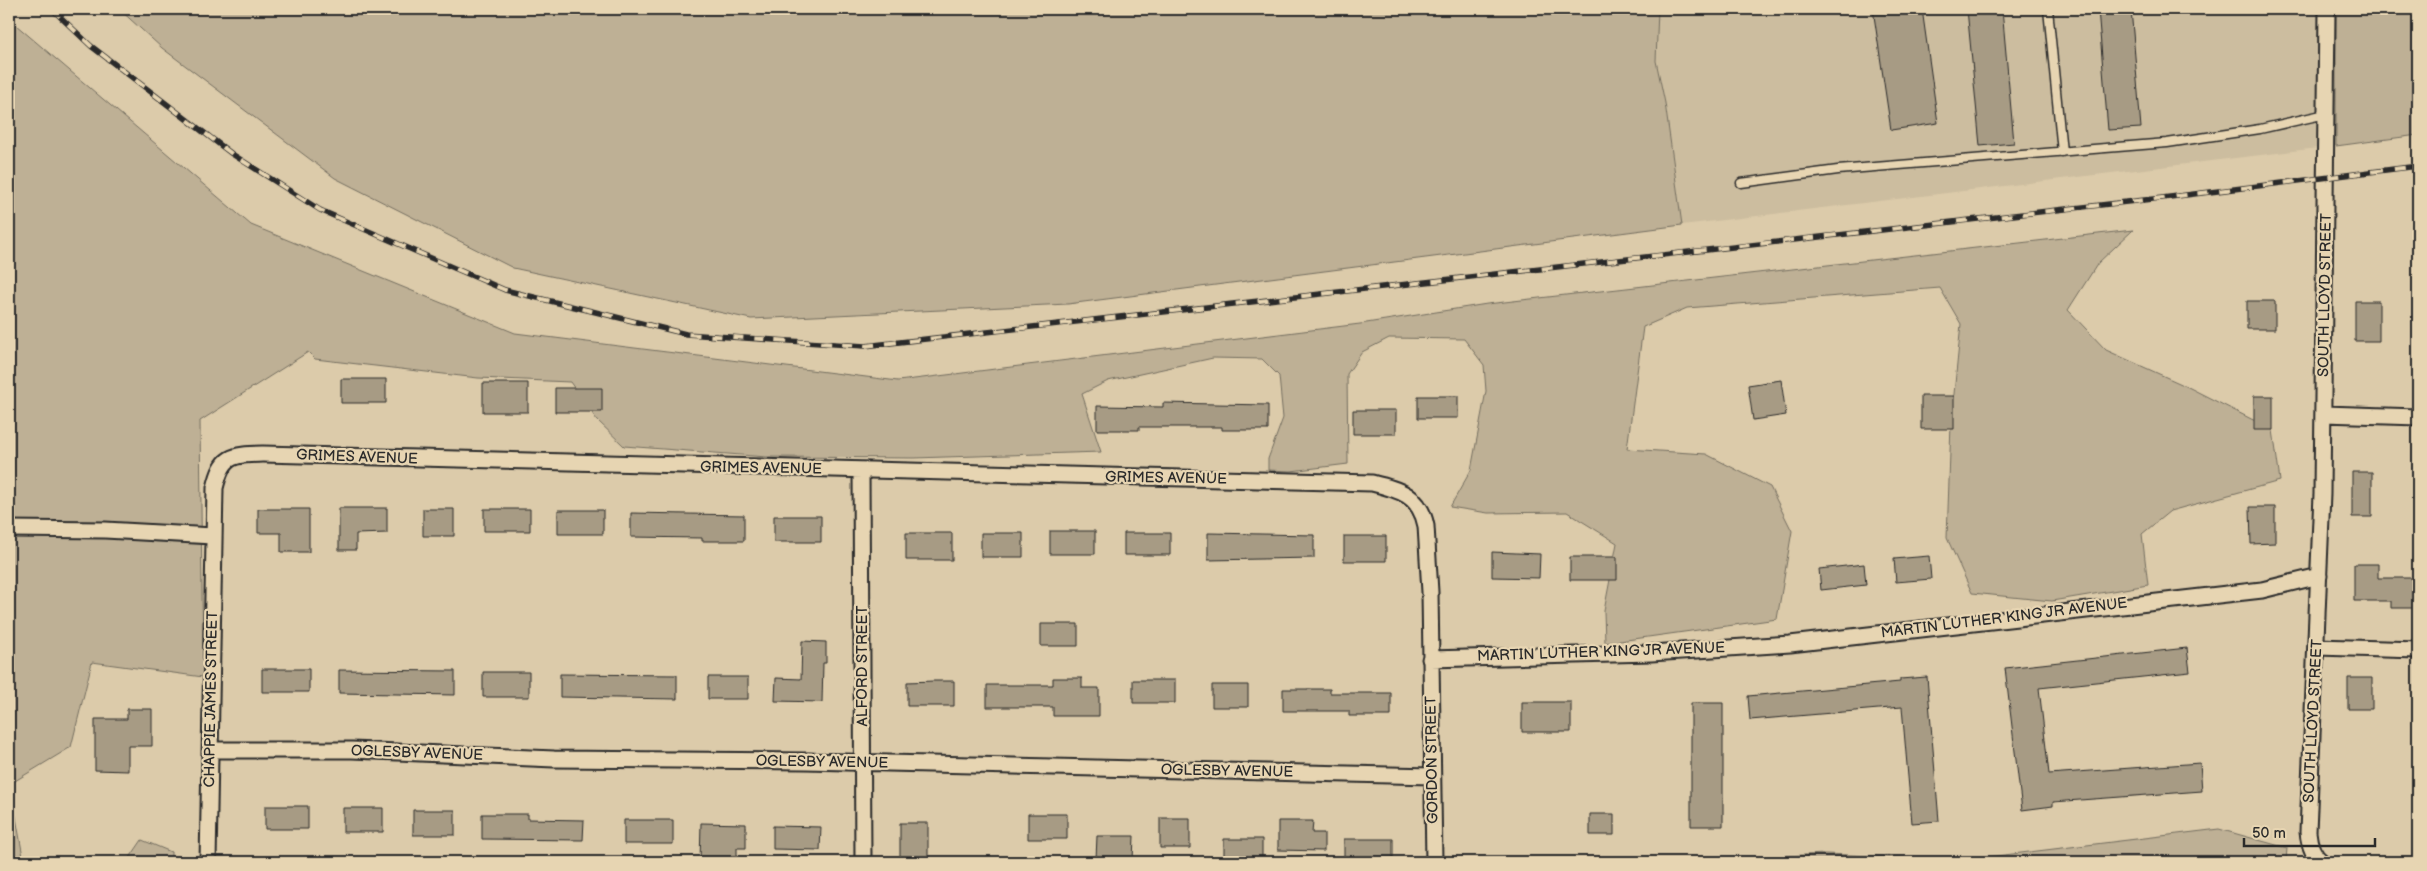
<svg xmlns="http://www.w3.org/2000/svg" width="2427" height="871" font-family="'Balsamiq Sans',sans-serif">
<rect width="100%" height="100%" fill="#dccbaa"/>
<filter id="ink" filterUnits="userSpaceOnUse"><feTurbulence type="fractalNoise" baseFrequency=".02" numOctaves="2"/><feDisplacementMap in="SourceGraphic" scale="10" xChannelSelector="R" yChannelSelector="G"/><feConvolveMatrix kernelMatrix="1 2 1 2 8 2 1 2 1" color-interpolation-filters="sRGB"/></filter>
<g filter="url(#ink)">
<path fill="#ccbd9f" d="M1658 9H2319L2318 148 1682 225 1665 103 1656 61Z"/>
<path fill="#beb095" stroke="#746e60" d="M119 9H1658L1656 61 1665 103 1682 225 1068 304 751 319 513 268 335 178 162 48Z
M2336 9H2418V135L2336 146Z
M9 19 251 225 515 333 898 381 1360 324 1487 304 2133 230 2098 263 2068 310 2106 350 2188 387 2273 430 2280 481 2170 511 2142 534 2148 585 2052 601 1972 593 1947 538 1951 424 1961 324 1940 288 1687 308 1643 327 1627 449 1706 454 1770 487 1792 531 1777 619 1605 643 1604 611 1617 543 1567 512 1488 513 1450 507 1471 470 1486 391 1484 365 1464 339 1389 338 1362 352 1347 374 1348 464 1291 471 1268 470V459L1283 418 1279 376 1262 359 1213 358 1108 381 1082 394 1101 452 914 458 767 457 624 446 597 420 570 382 478 378 315 359 308 352 200 421 203 677 92 662 71 747 10 784 24 862H9Z
M2219 829 2287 848 2286 862H1662L1826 854 1963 860Z
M142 840 171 852V862H127Z"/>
<path fill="#a79b84" stroke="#2b2b2b" d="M1873 9H1922L1938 123 1891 130Z
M1967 9H2002L2014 143 1980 146Z
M2098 9H2131L2141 128 2108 130Z
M2247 301H2275V329H2247Z
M2355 301H2379V341H2355Z
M341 379H386V403H341Z
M1781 380 1786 415 1753 420 1748 385Z
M483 383H528V412H483Z
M555 388H602V412H555Z
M1418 396H1458V418H1418Z
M1921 396H1954V429H1921Z
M2254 396H2273V430H2254Z
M1163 403 1268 405V430H1222V427H1139V430H1097V406L1163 407Z
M1353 410H1396V434H1353Z
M2352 472H2372V517H2352Z
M2250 507H2275V543L2251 544Z
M339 508H387V533L356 534V550H339Z
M258 509H309V552H281V533H258Z
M423 509H454V536H423Z
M484 509H530V531H484Z
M558 510H603V534H558Z
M631 513 744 515V541H702V538L631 537Z
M774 516H821V542H774Z
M1050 531H1095V554H1050Z
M906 533H952V560H906Z
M981 533H1023V557H981Z
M1124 533H1170V555H1124Z
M1208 533 1314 535V558L1208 560Z
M1344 536H1386V561H1344Z
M1492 552 1540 554 1539 578 1492 577Z
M1929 556 1931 579 1896 582 1894 559Z
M1570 557H1617V580H1570Z
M1864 564 1866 585 1821 590 1819 569Z
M2354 564H2378V578H2414V608H2391V601H2354Z
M1041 624H1078V646H1041Z
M802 641 826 642V663H823L822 702 775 701 776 678 801 679Z
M2187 648 2190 672 2039 688 2049 774 2200 763 2202 791 2053 802V806L2022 810 2005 668Z
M262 669H309V692H262Z
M339 670 455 671V695L339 693Z
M483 672H529V697H483Z
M560 674 677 675V699L560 697Z
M708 677H748V699H708Z
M1927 677 1939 821 1912 823 1902 707 1750 720 1748 696 1900 682V679Z
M1053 678H1082V688H1099V716H1053V707H987V685H1053Z
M2348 678H2372V709H2348Z
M1133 680H1175V703H1133Z
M934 681H954V706H907V682Z
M1212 685H1248V707H1212Z
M1283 689H1330V693H1391V716H1349V711H1283Z
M1522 702H1571V732H1522Z
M1691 703H1723V826H1691Z
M127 709H152V746H128V771L95 770V719H127Z
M265 806H308V829H265Z
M343 808H383V832H343Z
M413 810H455V835H413Z
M482 814H528V819L584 820 583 840 482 839Z
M1028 814H1067V839H1028Z
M1590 814H1614V835H1590Z
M1160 818H1190V848H1160Z
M624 820H673V844H624Z
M1278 821H1313L1312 833H1324V851L1278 850Z
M701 823 746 824V848H737V862H700Z
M900 823H928V862H900Z
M773 826 821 827 820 850 773 849Z
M1097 836H1134L1133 860 1096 859Z
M1224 839H1262V862H1224Z
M1344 839H1393V862H1344Z"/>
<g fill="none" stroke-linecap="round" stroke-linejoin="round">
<defs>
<path id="service" d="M2048 9 2062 152
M1741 183 1838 170 2167 143 2260 129 2326 114"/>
<path id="minor" d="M2324 414 2418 417
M861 470 863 862
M9 529 105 530 213 536
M2317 647 2418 650
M1430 659 1651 653 1790 644 2262 590 2319 576
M211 750H352L554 759 805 761 1432 776
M208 862 215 488C223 455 231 455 263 454L1372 483C1400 490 1420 495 1426 526L1430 592 1434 862
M2322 862C2312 855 2309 843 2308 832L2322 494 2327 9"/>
</defs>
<use href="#service" stroke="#2b2b2b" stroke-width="11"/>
<use href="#minor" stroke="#2b2b2b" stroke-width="19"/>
<use href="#service" stroke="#e7d5b2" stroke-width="8"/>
<use href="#minor" stroke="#e7d5b2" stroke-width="15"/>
<defs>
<path id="rail" d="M52 9 91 46 232 154 320 210 505 290 686 334 865 346 2162 198 2418 166"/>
</defs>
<use href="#rail" stroke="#2b2b2b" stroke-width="5.5"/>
<use href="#rail" stroke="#e7d5b2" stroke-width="4" stroke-dasharray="11" stroke-linecap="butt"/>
</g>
</g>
<g text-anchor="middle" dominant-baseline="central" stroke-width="4.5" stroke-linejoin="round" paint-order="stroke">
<g font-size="15" fill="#2b2b2b" stroke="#e7d5b2">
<text transform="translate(2325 295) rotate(-89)">SOUTH LLOYD STREET</text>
<text transform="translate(357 457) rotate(2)">GRIMES AVENUE</text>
<text transform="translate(761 468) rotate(1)">GRIMES AVENUE</text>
<text transform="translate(1166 478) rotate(1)">GRIMES AVENUE</text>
<text transform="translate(2004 618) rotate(-7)">MARTIN LUTHER KING JR AVENUE</text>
<text transform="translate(1601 652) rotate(-2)">MARTIN LUTHER KING JR AVENUE</text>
<text transform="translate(862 666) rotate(-90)">ALFORD STREET</text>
<text transform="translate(211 699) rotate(-89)">CHAPPIE JAMES STREET</text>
<text transform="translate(2313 721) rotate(-87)">SOUTH LLOYD STREET</text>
<text transform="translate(417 753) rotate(2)">OGLESBY AVENUE</text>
<text transform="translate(1432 760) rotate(-91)">GORDON STREET</text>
<text transform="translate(822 762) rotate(1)">OGLESBY AVENUE</text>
<text transform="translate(1227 771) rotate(1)">OGLESBY AVENUE</text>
</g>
</g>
<rect width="2427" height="871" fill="none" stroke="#e7d5b2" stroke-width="30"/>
<rect x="15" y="15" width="2397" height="841" fill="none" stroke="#2b2b2b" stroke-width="2" filter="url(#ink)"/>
<path d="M2244 838v8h131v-8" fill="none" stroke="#2b2b2b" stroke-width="2.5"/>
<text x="2252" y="838" font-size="15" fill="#2b2b2b" stroke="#e7d5b2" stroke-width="4" paint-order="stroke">50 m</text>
</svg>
